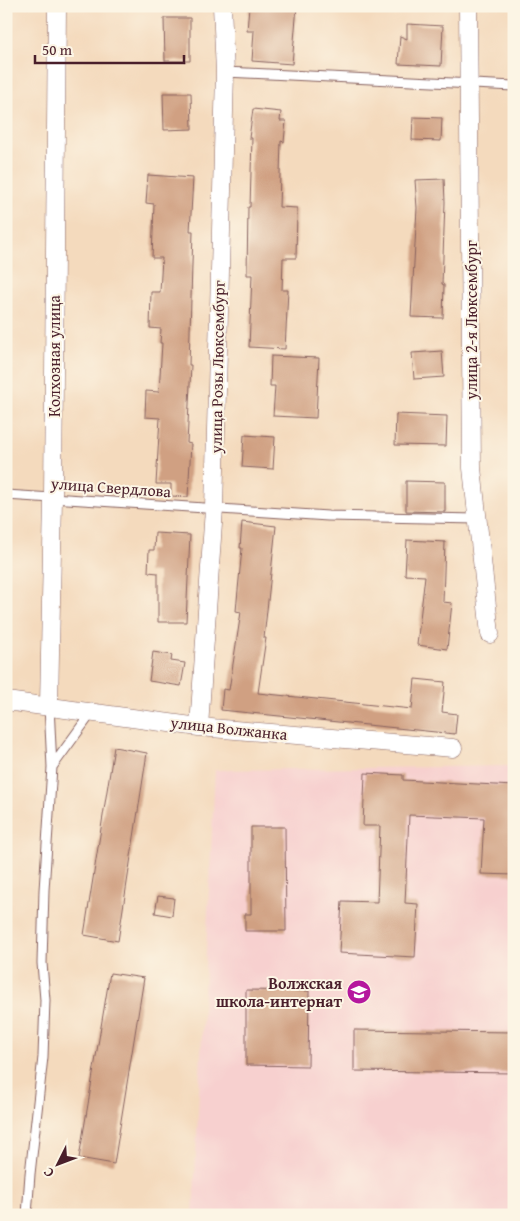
<svg xmlns="http://www.w3.org/2000/svg" width="520" height="1221" font-family="'Gentium Book Plus',serif">
<rect width="100%" height="100%" fill="#fcf5e5"/>
<filter id="ink" filterUnits="userSpaceOnUse"><feTurbulence type="fractalNoise" baseFrequency=".02" numOctaves="2"/><feDisplacementMap in="SourceGraphic" scale="10" xChannelSelector="R" yChannelSelector="G"/><feConvolveMatrix kernelMatrix="1 2 1 2 8 2 1 2 1" color-interpolation-filters="sRGB"/></filter>
<filter id="wash" filterUnits="userSpaceOnUse"><feTurbulence type="fractalNoise" baseFrequency=".0096" numOctaves="4" result="noise"/><feDisplacementMap in="SourceGraphic" scale="20" xChannelSelector="R" yChannelSelector="G"/><feGaussianBlur stdDeviation="1.12" result="paint"/><feColorMatrix in="noise" values="0 0 0 0 0 0 0 0 0 0 0 0 0 0 0 0 0 1.4 0 .05"/><feComposite in="paint" operator="in"/></filter>
<g filter="url(#wash)">
<rect width="100%" height="100%" fill="#f4dabd"/>
<path fill="#f7d0cf" d="M514 766V1215H193L215 770Z"/>
<g id="blocks">
<path fill="#d0a082" d="M249 6H297L292 64 252 61 254 31H247Z
M164 18H190V61H165Z
M407 24 443 26 441 66 398 64 400 36 407 39Z
M163 93H191L192 129 164 130Z
M253 109 281 112 280 121H286L284 142 281 141 279 207 297 208 296 258H283L282 290H288L285 349 249 347 252 275H247L248 207H250L252 138H249Z
M413 117 442 118 441 141 412 140Z
M148 175 193 178 190 231H193L189 365H191L187 443 191 444 188 497 171 496V484H156L160 418 145 417 146 391 159 392 162 343H160L161 329 150 328 151 292H160L162 258H152L154 204 146 203Z
M444 179 445 202 442 284 444 285 443 318 411 317 417 208 415 180Z
M442 351 444 377 414 379 412 353Z
M271 356 319 358 316 418 273 416 275 386H270Z
M396 414 447 416 446 446 395 445Z
M244 435 275 437 273 469 242 467Z
M406 481 445 482V512L406 511Z
M242 522 276 526 264 638H266L258 693 412 709 415 679 445 682 442 712 457 714 455 734 221 710 223 689 229 690 241 612 236 611 242 548H240Z
M155 533 190 535 186 622H158V573L148 572 149 550H154Z
M407 540 445 542 443 602 452 603 447 649 417 645 425 576 405 575Z
M153 652 172 655 171 661 185 663 181 686 149 681Z
M114 747 147 753 118 941 84 935Z
M365 773 403 775V780L514 786V875L481 874 484 818 409 815 405 903 418 904 415 957 339 953 342 901 377 902 380 826H363Z
M251 827H285L286 931H245V914H251Z
M158 896 174 898 172 916 155 913Z
M110 973 144 978 114 1164 79 1158Z
M246 990 309 991 308 1066 246 1065Z
M354 1030 514 1032V1073L354 1071Z"/>
</g>
</g>
<g filter="url(#ink)">
<use href="#blocks" fill-opacity="0" stroke="#86605e" stroke-width="1"/>
<g fill="none" stroke-linecap="round" stroke-linejoin="round">
<defs>
<path id="service" d="M225 72 514 86
M6 495 328 516 477 519
M49 706 52 767
M27 1215 30 1174 43 1057 45 1000 42 963 44 890 52 767 92 712"/>
<path id="minor" d="M468 6 472 468 490 634
M6 701 199 727 453 748
M49 706 53 498 57 6
M199 727 214 509 225 72 222 6"/>
</defs>
<use href="#service" stroke="#86605e" stroke-width="11"/>
<use href="#minor" stroke="#86605e" stroke-width="19"/>
<use href="#service" stroke="#fff" stroke-width="9"/>
<use href="#minor" stroke="#fff" stroke-width="18"/>
</g>
</g>
<defs>
<symbol id="school-disc" viewBox="-11 -11 22 22"><circle r="9.5" fill="#b5179e" stroke="#fcf5e5"/><path d="M0-5L7-2L0 1L-7-2ZM-4 1L0 2.5L4 1V4Q0 6-4 4Z" fill="#fff"/></symbol>
</defs>
<g fill-rule="evenodd">
<use href="#school-disc" x="345" y="978" width="28" height="28"/>
</g>
<g text-anchor="middle" dominant-baseline="central" stroke-width="4" stroke-linejoin="round" paint-order="stroke">
<g font-size="16" fill="#4a1f2b" stroke="#fcf5e5">
<text transform="translate(471 320) rotate(-90)">улица 2-я Люксембург</text>
<text transform="translate(54 356) rotate(-90)">Колхозная улица</text>
<text transform="translate(217 367) rotate(-89)">улица Розы Люксембург</text>
<text transform="translate(111 487) rotate(4)">улица Свердлова</text>
<text transform="translate(229 728) rotate(6)">улица Волжанка</text>
</g>
<g font-size="16" font-weight="bold" fill="#4a1f2b" stroke="#fcf5e5" text-anchor="end">
<text x="342" y="983">Волжская<tspan x="342" dy="18">школа-интернат</tspan></text>
</g>
</g>
<rect width="520" height="1221" fill="none" stroke="#fcf5e5" stroke-width="25"/>
<g transform="translate(58 1164) rotate(228)" stroke="#fcf5e5" stroke-width="4" paint-order="stroke">
<path d="M0-4L9 19L0 12L-9 19Z" fill="#4a1f2b"/>
<text y="-8" font-size="14" font-weight="bold" text-anchor="middle" fill="#4a1f2b">С</text>
</g>
<path d="M35 55v8h149v-8" fill="none" stroke="#4a1f2b" stroke-width="2.5"/>
<text x="42" y="55" font-size="15" fill="#4a1f2b" stroke="#fcf5e5" stroke-width="4" paint-order="stroke">50 m</text>
</svg>
